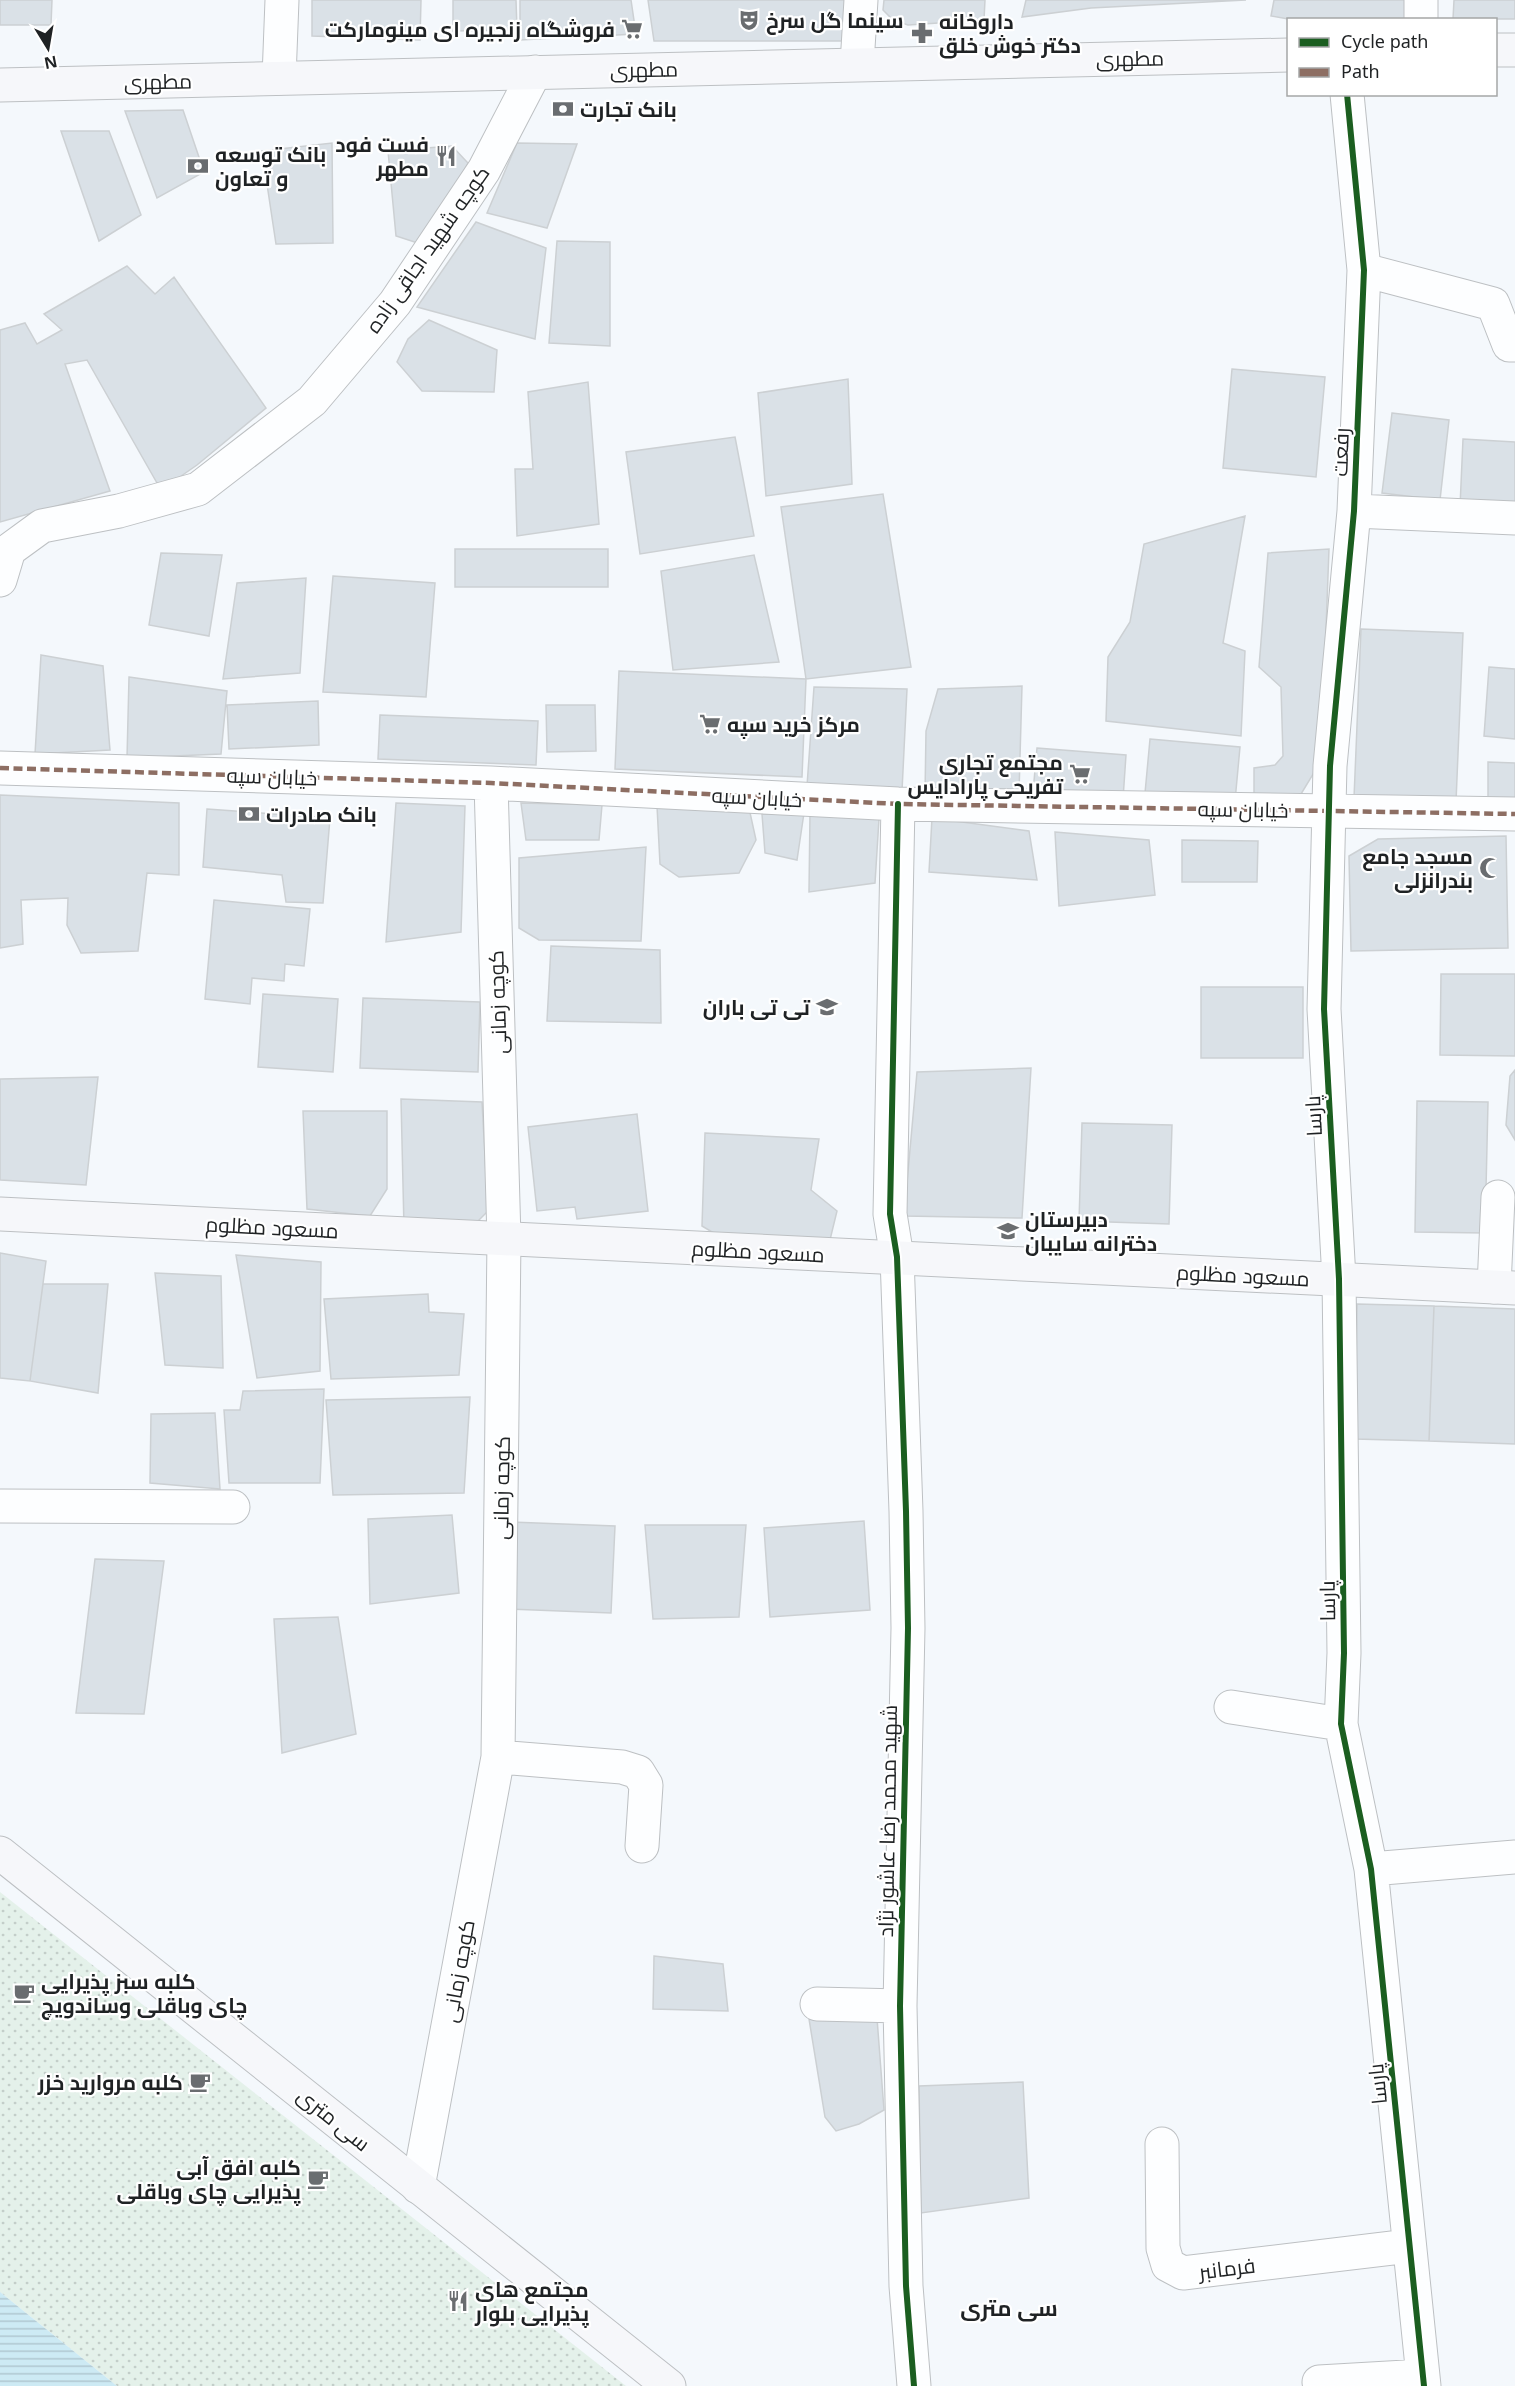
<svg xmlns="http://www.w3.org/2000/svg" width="1515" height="2386" font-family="'Noto Sans',Cairo,sans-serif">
<defs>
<pattern id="park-dots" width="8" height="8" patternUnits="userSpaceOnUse" patternTransform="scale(1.5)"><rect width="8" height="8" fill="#e4f1ea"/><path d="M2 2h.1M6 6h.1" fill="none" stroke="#c3cec9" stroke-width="1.8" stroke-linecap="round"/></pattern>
<pattern id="water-rules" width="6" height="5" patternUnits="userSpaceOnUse" patternTransform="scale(1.5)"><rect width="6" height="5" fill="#cdeaf4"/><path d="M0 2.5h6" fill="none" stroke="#b0c8d1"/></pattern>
</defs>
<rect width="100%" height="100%" fill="#f4f8fc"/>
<path fill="url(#park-dots)" d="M0 1892 626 2386H117L0 2292Z"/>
<path fill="url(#water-rules)" d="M0 2292 117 2386H0Z"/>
<path fill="#dae1e7" stroke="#ccd0d3" stroke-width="1.5" d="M0 0H52L51 25H0Z
M312 0H421L420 40 312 36Z
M453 0H516L517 30 453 31Z
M520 0H631L636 34 520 40Z
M648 0H849L846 41H654Z
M884 0H985L984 20 908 25 893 20 883 10Z
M1026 0H1246L1091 8 1022 17Z
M1274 0H1409L1405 20H1294L1271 16Z
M1454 0H1515V19H1453Z
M183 110 204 172 157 198 125 111Z
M61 131H109L141 215 99 241Z
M332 143 333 243 276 244 262 151Z
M517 143 577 144 547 228 487 213Z
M452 146 468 163 424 245 396 236 388 151Z
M476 222 546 248 535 339 417 307Z
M557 241 610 242V346L549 343Z
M127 266 155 294 174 277 266 408 197 465 161 490 87 360 65 364 110 491 0 522V330L25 323 37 344 62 330 44 314Z
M429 320 497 350 494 392 422 391 397 362 408 339Z
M1232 369 1325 377 1316 477 1223 468Z
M848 379 852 484 766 496 758 393Z
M588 382 599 524 517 536 515 469H533L528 392Z
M1392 413 1449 420 1440 500 1382 493Z
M735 437 754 536 640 554 626 452Z
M1463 439 1515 442V510L1460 507Z
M883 494 911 667 806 679 781 507Z
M1245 516 1223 643 1245 651 1241 736 1106 721 1108 657 1130 622 1144 544Z
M455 549H608V587H455Z
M1329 549 1321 761 1298 799 1254 802V768L1275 765 1283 756 1281 687 1259 667 1268 553Z
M161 553 222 555 209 636 149 625Z
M754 555 779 662 673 670 661 571Z
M333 576 435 583 426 697 323 692Z
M306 578 300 673 223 679 237 583Z
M1361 629 1463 633 1456 802 1354 798Z
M41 655 103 666 110 750 35 754Z
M1489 667 1515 669V739L1484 736Z
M619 671 806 679 802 777 615 769Z
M129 677 227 691 221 754 127 758Z
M1022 686 1019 793 925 795 926 731 938 689Z
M814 687 907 689 902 791 807 786Z
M318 701 319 745 229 749 227 705Z
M546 705H595L596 751 547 752Z
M380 715 538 721 536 765 378 759Z
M1150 739 1240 747 1235 801 1145 793Z
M1037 748 1126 755 1123 799 1033 792Z
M1488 762 1515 763V800H1488Z
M0 795 179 803V875L147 873 138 951 81 953 67 925 68 898 21 900 23 944 0 948Z
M396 803 465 806 461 932 386 942Z
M521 803 602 805 599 840H526Z
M657 806 749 808 756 840 739 873 679 877 660 864Z
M207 809 330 818 323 903 286 902 282 875 203 867Z
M804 813 797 860 765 853 762 814Z
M810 813 879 819 875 883 809 892Z
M932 818 1029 831 1037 880 929 872Z
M1055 832 1149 840 1155 895 1059 906Z
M1506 836 1508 948 1351 951 1349 856 1378 839Z
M1182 840 1258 841 1257 882H1182Z
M646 847 641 941 539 940 519 928V858Z
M214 900 310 909 304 966 285 964 284 981 252 978 250 1004 205 999Z
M551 946 660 950 661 1023 547 1021Z
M1441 974H1515V1056L1440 1055Z
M1201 987H1303V1058H1201Z
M263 994 338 999 333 1072 258 1067Z
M363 998 480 1002 478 1072 360 1068Z
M1031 1068 1022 1218 904 1216 917 1072Z
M1515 1070V1140L1506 1125 1510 1076Z
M98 1077 86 1185 0 1180V1079Z
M401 1099 482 1102 488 1211 465 1234 404 1228Z
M1417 1101 1488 1102 1485 1233 1415 1232Z
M303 1111H387V1189L370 1216 307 1209Z
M637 1114 648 1211 577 1219 575 1207 537 1211 528 1127Z
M1082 1123 1172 1125 1169 1224 1079 1221Z
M705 1133 819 1139 811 1190 837 1211 829 1244 722 1238 702 1226Z
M0 1253 46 1261 30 1381 0 1378Z
M236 1255 321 1262 320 1371 257 1378Z
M155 1273 221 1276 223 1368 165 1365Z
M43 1284H108L98 1393 30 1381Z
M428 1294 429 1312 464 1314 459 1375 331 1379 324 1299Z
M1357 1304 1434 1306 1429 1441 1355 1439Z
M1434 1306 1515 1309V1444L1429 1441Z
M324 1389 320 1483H229L224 1410H240L243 1391Z
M470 1397 464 1493 333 1495 326 1400Z
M215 1413 220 1489 150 1483 151 1414Z
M452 1515 459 1593 370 1604 368 1519Z
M864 1521 870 1610 770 1617 764 1528Z
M511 1522 615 1526 611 1613 507 1609Z
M645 1525H746L739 1617 653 1619Z
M95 1559 164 1561 144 1714 76 1713Z
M338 1617 356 1734 282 1753 274 1619Z
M654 1956 723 1964 728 2011 653 2009Z
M877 2018 884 2110 859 2124 836 2131 825 2117 809 2019Z
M1023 2082 1029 2198 921 2213 919 2086Z"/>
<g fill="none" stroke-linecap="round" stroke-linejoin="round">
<defs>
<path id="street" d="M1421 20V0
M857 64 861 0
M279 78 282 0
M1347 94 1364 270 1354 511 1330 766 1324 1009 1339 1279 1344 1653 1341 1724 1371 1869 1424 2386
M1364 270 1493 304 1509 345H1515
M1354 511 1515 518
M0 580 9 550 42 526 119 511 198 489 312 401 395 303 484 170 535 72
M0 768 491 783 898 804 1515 814
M898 804 890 1214 897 1257 906 1511 908 1628 900 2006 906 2286 914 2386
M1494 1287 1498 1197
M0 1506 233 1507
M1231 1707 1341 1724
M498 1757 622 1767 638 1772 646 1785 642 1846
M1371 1869 1515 1857
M817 2004 900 2006
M1162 2144 1163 2248 1168 2265 1183 2273 1409 2246
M418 2187 498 1757 504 1239 491 783
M1319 2382 1423 2376"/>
<path id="secondary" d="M1496 50H1515
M0 85 1288 55
M0 1214 1515 1288
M0 1853 669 2386"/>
</defs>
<use href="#street" stroke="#bdc0c3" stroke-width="35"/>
<use href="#secondary" stroke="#bdc0c3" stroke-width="35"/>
<use href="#street" stroke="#fdfeff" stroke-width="33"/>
<use href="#secondary" stroke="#f6f7fa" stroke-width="33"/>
<path stroke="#8d6e63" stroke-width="4.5" stroke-dasharray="9 4.5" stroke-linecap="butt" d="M0 768 491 783 898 804 1515 814"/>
<defs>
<path id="cycleway" d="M1347 94 1364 270 1354 511 1330 766 1324 1009 1339 1279 1344 1653 1341 1724 1371 1869 1424 2386
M898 804 890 1214 897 1257 906 1511 908 1628 900 2006 906 2286 914 2386"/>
</defs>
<use href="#cycleway" stroke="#fff" stroke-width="10"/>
<use href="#cycleway" stroke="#1b5e20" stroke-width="6"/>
</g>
<defs>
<symbol id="theatre-bare" viewBox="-9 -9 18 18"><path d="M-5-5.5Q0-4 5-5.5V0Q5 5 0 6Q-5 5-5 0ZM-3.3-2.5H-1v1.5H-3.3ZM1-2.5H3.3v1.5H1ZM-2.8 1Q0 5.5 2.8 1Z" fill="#6a6d70" stroke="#fff" stroke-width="2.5" paint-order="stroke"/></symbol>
<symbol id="supermarket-bare" viewBox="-9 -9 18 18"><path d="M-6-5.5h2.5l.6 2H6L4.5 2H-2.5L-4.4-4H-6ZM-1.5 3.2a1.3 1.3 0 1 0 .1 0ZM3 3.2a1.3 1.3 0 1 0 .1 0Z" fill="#6a6d70" stroke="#fff" stroke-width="2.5" paint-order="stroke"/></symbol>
<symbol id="pharmacy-bare" viewBox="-9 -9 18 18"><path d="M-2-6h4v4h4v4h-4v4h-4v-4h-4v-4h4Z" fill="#6a6d70" stroke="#fff" stroke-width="2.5" paint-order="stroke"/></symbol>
<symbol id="bank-bare" viewBox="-9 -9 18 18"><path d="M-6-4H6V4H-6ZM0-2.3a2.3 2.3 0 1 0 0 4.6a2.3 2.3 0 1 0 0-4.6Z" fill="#6a6d70" stroke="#fff" stroke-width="2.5" paint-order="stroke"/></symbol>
<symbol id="restaurant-bare" viewBox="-9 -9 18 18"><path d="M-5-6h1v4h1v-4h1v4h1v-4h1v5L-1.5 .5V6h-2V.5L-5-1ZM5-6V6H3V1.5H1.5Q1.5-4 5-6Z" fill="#6a6d70" stroke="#fff" stroke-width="2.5" paint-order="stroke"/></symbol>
<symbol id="mosque-bare" viewBox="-9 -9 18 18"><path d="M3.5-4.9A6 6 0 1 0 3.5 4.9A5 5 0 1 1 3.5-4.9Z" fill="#6a6d70" stroke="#fff" stroke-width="2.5" paint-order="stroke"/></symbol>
<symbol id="school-bare" viewBox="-9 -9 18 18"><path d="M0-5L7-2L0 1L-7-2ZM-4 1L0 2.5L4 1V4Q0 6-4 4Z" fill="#6a6d70" stroke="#fff" stroke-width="2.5" paint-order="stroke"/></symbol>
<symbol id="cafe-bare" viewBox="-9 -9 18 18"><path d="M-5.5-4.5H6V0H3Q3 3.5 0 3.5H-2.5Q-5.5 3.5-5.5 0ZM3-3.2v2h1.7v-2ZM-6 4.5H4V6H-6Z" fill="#6a6d70" stroke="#fff" stroke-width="2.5" paint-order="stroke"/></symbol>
</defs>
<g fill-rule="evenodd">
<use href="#theatre-bare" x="734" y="5" width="30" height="30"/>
<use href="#supermarket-bare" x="617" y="14" width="30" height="30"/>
<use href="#pharmacy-bare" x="907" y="18" width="30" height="30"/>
<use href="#bank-bare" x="548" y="94" width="30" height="30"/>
<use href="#restaurant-bare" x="431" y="141" width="30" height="30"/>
<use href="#bank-bare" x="183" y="151" width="30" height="30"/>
<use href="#supermarket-bare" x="695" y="709" width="30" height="30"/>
<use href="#supermarket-bare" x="1065" y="759" width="30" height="30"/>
<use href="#bank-bare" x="234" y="799" width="30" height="30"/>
<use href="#mosque-bare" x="1475" y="853" width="30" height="30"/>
<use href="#school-bare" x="812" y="992" width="30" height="30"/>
<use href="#school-bare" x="993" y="1216" width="30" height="30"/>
<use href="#cafe-bare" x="9" y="1978" width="30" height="30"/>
<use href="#cafe-bare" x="185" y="2067" width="30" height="30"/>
<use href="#cafe-bare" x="303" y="2164" width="30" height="30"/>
<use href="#restaurant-bare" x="443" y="2286" width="30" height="30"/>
</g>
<g text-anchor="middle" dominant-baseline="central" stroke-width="4.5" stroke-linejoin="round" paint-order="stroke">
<g font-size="21" font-weight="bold" fill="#1f2224" stroke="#fff" text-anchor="start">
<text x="766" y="20">سینما گل سرخ</text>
<text x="939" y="21">داروخانه<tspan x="939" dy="24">دکتر خوش خلق</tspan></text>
<text x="615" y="29" text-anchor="end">فروشگاه زنجیره ای مینومارکت</text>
<text x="580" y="109">بانک تجارت</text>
<text x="429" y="144" text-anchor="end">فست فود<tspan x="429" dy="24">مطهر</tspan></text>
<text x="215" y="154">بانک توسعه<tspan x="215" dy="24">و تعاون</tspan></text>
<text x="727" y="724">مرکز خرید سپه</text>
<text x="1063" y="762" text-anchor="end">مجتمع تجاری<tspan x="1063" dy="24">تفریحی پارادایس</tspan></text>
<text x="266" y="814">بانک صادرات</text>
<text x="1473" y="856" text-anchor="end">مسجد جامع<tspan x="1473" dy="24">بندرانزلی</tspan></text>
<text x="810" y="1007" text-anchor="end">تی تی باران</text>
<text x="1025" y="1219">دبیرستان<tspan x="1025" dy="24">دخترانه سایبان</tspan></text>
<text x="41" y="1981">کلبه سبز پذیرایی<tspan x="41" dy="24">چای وباقلی وساندویچ</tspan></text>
<text x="183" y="2082" text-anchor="end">کلبه مروارید خزر</text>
<text x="301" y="2167" text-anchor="end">کلبه افق آبی<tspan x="301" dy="24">پذیرایی چای وباقلی</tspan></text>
<text x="475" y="2289">مجتمع های<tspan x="475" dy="24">پذیرایی بلوار</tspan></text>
</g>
<g font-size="21" fill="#1f2224" stroke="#fff">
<text transform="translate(1130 58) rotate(-1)">مطهری</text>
<text transform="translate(644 69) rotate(-1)">مطهری</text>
<text transform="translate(158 81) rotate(-1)">مطهری</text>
<text transform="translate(427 249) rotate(-55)">کوچه شهید اجاقی زاده</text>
<text transform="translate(1340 452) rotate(-88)">رفعت</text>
<text transform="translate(272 776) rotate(2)">خیابان سپه</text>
<text transform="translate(757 797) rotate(3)">خیابان سپه</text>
<text transform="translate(1243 809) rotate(1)">خیابان سپه</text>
<text transform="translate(497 1002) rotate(-92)">کوچه زمانی</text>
<text transform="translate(1313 1116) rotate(-93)">پارسا</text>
<text transform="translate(272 1227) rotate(3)">مسعود مظلوم</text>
<text transform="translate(758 1251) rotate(3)">مسعود مظلوم</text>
<text transform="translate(1243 1275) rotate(3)">مسعود مظلوم</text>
<text transform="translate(501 1488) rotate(-89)">کوچه زمانی</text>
<text transform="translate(1327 1601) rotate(-91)">پارسا</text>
<text transform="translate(887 1821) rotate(-89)">شهید محمد رضا عاشور نژاد</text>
<text transform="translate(458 1971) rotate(-80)">کوچه زمانی</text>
<text transform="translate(1377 2084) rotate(-96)">پارسا</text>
<text transform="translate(334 2119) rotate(39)">سی متری</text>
<text transform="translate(1227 2268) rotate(-7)">فرمانبر</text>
</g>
<g font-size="22" font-weight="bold" fill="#1f2224" stroke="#fff">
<text x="1009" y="2307">سی متری</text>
</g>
</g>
<rect x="1287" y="18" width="210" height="78" fill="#ffffff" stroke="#a5a7a7" stroke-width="1.5"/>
<rect x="1299" y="38" width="30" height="9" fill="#1b5e20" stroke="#a5a7a7" stroke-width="1.5"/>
<text x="1341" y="48" font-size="18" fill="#1f2224">Cycle path</text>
<rect x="1299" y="68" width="30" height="9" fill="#8d6e63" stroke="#a5a7a7" stroke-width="1.5"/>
<text x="1341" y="78" font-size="18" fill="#1f2224">Path</text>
<g transform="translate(48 48) rotate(169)" stroke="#ffffff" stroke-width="4.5" paint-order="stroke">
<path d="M0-4.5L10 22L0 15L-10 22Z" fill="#1f2224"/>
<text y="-9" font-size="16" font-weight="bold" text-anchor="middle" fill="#1f2224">N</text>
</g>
</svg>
